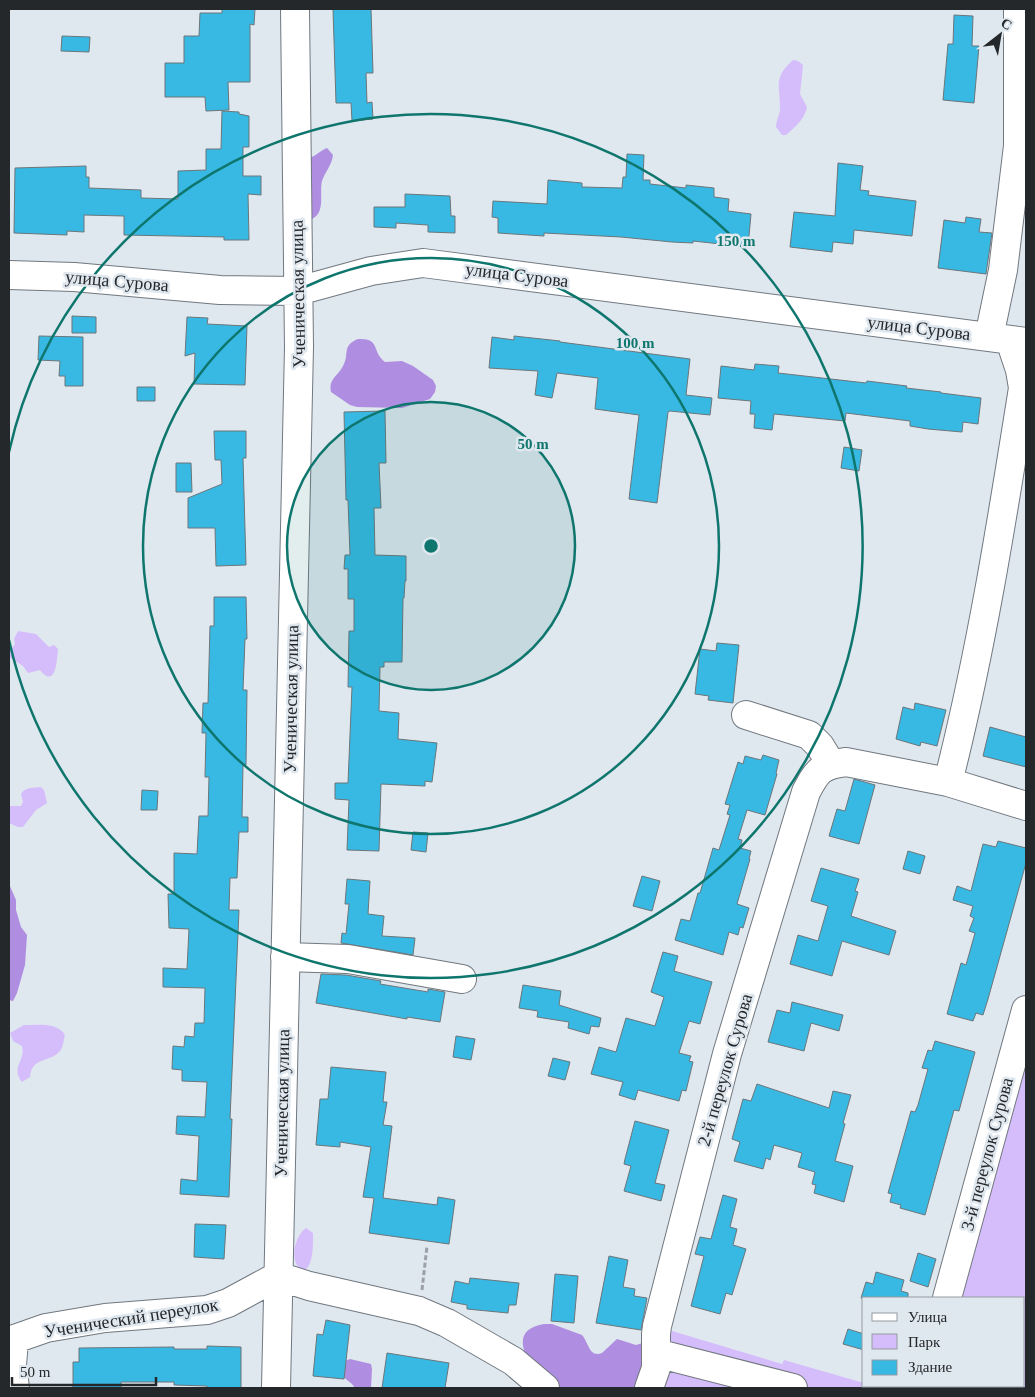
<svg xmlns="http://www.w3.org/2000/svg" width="1035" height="1397" font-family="Georgia,serif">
<rect width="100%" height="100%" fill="#dfe7ef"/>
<path fill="#d5bdfb" d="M793 60 798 61 803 65 800 94 807 107C805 119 795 127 786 135H782L776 127C776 120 780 115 780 108 780 85 773 78 793 60Z
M18 631 36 634 49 647 54 645 58 649C57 659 56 690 40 670L28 673 23 666 9 657V648H12L15 644 14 639Z
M41 787 44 790 47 803 36 810 23 827H18L9 823V806H21L23 802 21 794C25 787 33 788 41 787Z
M24 1025C37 1025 58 1022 65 1035 63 1040 64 1046 60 1051 50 1063 32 1056 30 1077L22 1082C10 1067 26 1061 22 1046L13 1041 10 1033Z
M1026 1041V1388H923L924 1386H1024V1298H950Z
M306 1228 313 1233C313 1243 314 1265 304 1271 288 1265 294 1236 306 1228Z
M672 1331 782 1364 784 1360 864 1383V1386H874L883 1388H658L667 1334Z"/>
<path fill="#af8de1" d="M327 148 333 155C332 165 325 172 322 181 319 193 326 212 312 219L309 217 307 158C316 157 319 151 327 148Z
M358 339C381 338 371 351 385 362L402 361 413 366 433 380 436 386 435 392 430 399 402 408 357 407 350 405 331 392C328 379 338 376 343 366 350 354 341 346 358 339Z
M9 884 16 900V910L21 927 27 935 25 965 17 993 13 1001 9 1000Z
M544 1324H552L582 1335C589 1343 589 1358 602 1353L617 1339 636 1345 643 1343 647 1388H544C532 1366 503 1331 544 1324Z
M350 1359 371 1364 372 1369 371 1388H355L352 1384 341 1375 345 1361Z"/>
<path fill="#37b9e3" stroke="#6b767a" d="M222 9H255L254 25 250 24V82H228L229 110 206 111 205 97H165V63H184V36H199L200 13H222Z
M333 9H371L373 73H366L367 103 372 102 373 119 352 121 351 103H336Z
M954 15 973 16 972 46H979L974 103 943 100 948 44H953Z
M62 36 90 37 89 52 61 51Z
M222 111 239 112V114L249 116V147H243V176H261V195L248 194 249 240H224V237L124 235V216L84 215V232L67 231V235L14 233 15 168 86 166V177H89V188L141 190V198L178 199V171L206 170V149H221Z
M627 154 644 155 643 180H650V184L686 188V185L714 188V197L729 199 728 211 751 214 748 247 693 241V243L672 242 621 237 544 233V236L498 233V218L492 217 493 201 547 204 548 180 582 183V187L622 188 623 177H626Z
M838 163 863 166 860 190 869 191 868 195 916 201 912 236 854 230 853 244 833 242 832 252 790 247 794 212 835 216Z
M405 194 450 196 451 216H455V233L428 232V225L396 223V228L374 227V207H405Z
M966 217 981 219 979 232 992 233 986 274 938 268 944 220 965 223Z
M72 316 96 317V333H72Z
M187 317 208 318 207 324 247 326 245 385 194 384 195 353 185 356Z
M39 336 83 337V386H65V376H59L60 361 38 360Z
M514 336 560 341V342L690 359 686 395 712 398 710 415 670 411 668 412 657 503 629 499 639 415 595 409 598 378 557 373 552 398 535 395 538 371 489 368 492 337 514 340Z
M755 364 779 366 778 373 866 383 867 381 907 386 906 388 941 392V393L981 398 978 424 963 422 962 432 928 429 910 426V421L846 413 845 421 774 414 772 430 754 428 755 414H750L751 401 718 398 721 366 754 370Z
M137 387H155V401H137Z
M385 411 386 463H379L381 508H374L375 555 406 556V581H405L404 598H403L402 662H384V667H380L379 711 399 713 398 739 437 743 432 782 425 781V786L381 784 379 851 347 850 349 800 335 799V783H348L352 687H348L349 631H354V599H348V569H344L345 555H350L348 500H346L344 412Z
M214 431H246V458H243L246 565 216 566 215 528H188V498L222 484 221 460H215Z
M844 447 862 450 859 471 841 468Z
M176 463H191L192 492H176Z
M214 597H246L247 639H245L243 690H247L246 765H243L242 817H248V832H239L237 878H230L229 910H239L230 1119H232L229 1197 180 1194 181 1179 197 1181 199 1136 176 1134 177 1116 205 1117 207 1082 182 1081V1070L172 1069 173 1046 184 1047 185 1036 194 1037 195 1023H204L205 988 163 987V968L187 969 189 929 169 928 168 894H174V853L197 854 199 816H208L209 777H205L206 733H202L203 703H208L210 626H214Z
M717 643 739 645 733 703 708 700 709 696 695 694 700 649 716 651Z
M915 703 946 710 937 746 921 742 920 746 896 739 903 707 914 710Z
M990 727 1026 737V767L983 756Z
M763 755 779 760 776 773 777 774 765 815 747 810 738 839 742 840 740 848 751 851 749 859H750L737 904 749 908 743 928 740 927 738 935 729 932 723 955 675 940 681 919 690 921 698 893H700L713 848 719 850 730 815 727 814 730 805 725 804 738 762 743 764 745 756 761 760Z
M854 779 875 785 859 844 829 836 837 809 845 811Z
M142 790 158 791 157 810H141Z
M413 832 428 833 426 852 411 850Z
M998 841 1026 848V863L988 999 983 1015 976 1013 973 1021 947 1014 961 963 966 965 975 933 969 931 974 918 970 916 973 906 953 900 957 886 971 891 983 844 996 847Z
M908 851 925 856 920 874 903 869Z
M821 868 859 879 855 891 858 892 851 916 896 931 889 955 842 941 832 976 790 964 798 935 818 941 828 906 811 901Z
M642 876 660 881 652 911 633 906Z
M347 879 370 881 368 914 384 916 382 936 415 938 413 955 341 943 342 933 346 934 349 904H345Z
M663 952 678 956 674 971 712 982 700 1024 689 1021 679 1053 691 1056 689 1061 693 1062 686 1091 682 1090 679 1101 638 1090 635 1100 619 1095 623 1082 591 1074 599 1047 616 1052 626 1018 655 1026 664 997 651 992Z
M321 974 346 975 381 981 380 984 428 992V989L445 992 440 1022 407 1017V1019L316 1003Z
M523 985 561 991 559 1005 601 1018 599 1027 591 1026 589 1034 568 1028 569 1022 537 1017 538 1011 519 1008Z
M792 1002 843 1015 839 1031 811 1023 804 1051 768 1042 777 1010 790 1013Z
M456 1036 475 1039 471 1060 453 1057Z
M935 1041 975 1052 959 1111 954 1110 925 1215 900 1208 901 1205 890 1202 892 1194 888 1193 911 1111 915 1112 918 1105 928 1069 922 1068 928 1050 932 1051Z
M553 1058 570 1062 565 1080 548 1076Z
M331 1067 386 1072 383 1102H387L383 1125 392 1126 383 1198 437 1205 438 1197 455 1200 449 1244 369 1233 374 1198 363 1197 371 1147 340 1142V1147L316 1145 320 1099H328Z
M757 1084 829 1108 833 1091 851 1095 843 1123 845 1124 835 1161 853 1166 844 1202 814 1193 816 1185 812 1184 815 1172 798 1167 802 1153 774 1145 770 1160 766 1158 763 1169 734 1161 740 1142 732 1139 743 1099 751 1101Z
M635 1121 669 1130 655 1183 665 1185 661 1201 624 1191 631 1166 624 1164 625 1159Z
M723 1195 737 1199 730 1227 737 1229 733 1245 746 1249 732 1295 726 1293 720 1314 691 1306 704 1256 695 1254 700 1237 711 1239Z
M195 1224 226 1225 224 1259 194 1257Z
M918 1253 936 1259 928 1287 910 1281Z
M609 1256 628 1260 623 1287 635 1289 634 1296 647 1298 641 1330 596 1323Z
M876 1272 904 1280 901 1291 908 1293V1298H861L866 1282 873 1284Z
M555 1274 578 1276 574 1323 551 1321Z
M470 1278 519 1283 516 1305H509L508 1313 467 1309V1305L451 1302 455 1281 469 1284Z
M326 1320 350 1325 344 1379 313 1376 317 1334 323 1335Z
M848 1329 864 1334V1350L843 1344Z
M207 1346 241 1347V1388H207V1386L174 1385V1382H121V1388H73V1362H79V1348L174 1347V1349H207Z
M387 1353 449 1363 445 1388H382Z"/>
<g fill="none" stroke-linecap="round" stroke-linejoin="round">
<defs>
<path id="minor" d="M9 275 74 277 220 290 298 291 371 271 423 263 1026 342
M989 337 1003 270 1018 146V9
M746 715 809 735 820 746 831 764
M948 782C981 653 1002 520 1023 388L1020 370 1010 340
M285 957 348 959 462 979
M947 1298 1026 1010
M9 1341 46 1328 105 1318 207 1310 228 1303 278 1276 309 1286 419 1311 447 1323 513 1361 545 1388
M14 1341 12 1365 15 1388
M656 1353 793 1388
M276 1388 299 347 295 9
M649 1388 656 1368V1334L657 1326 727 1054 806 792C817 771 821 765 846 762L948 782 1026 806
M917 1388 918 1386"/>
</defs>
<use href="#minor" stroke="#71787f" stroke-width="30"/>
<path stroke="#9ba1a7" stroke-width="3" stroke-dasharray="5 2.5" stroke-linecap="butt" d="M422 1290 427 1246"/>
<use href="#minor" stroke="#fff" stroke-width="28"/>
</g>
<circle cx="431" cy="546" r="144" fill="#0f766e" fill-opacity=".12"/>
<g fill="none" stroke="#0f766e" stroke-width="2.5">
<circle cx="431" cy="546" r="144"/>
<circle cx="431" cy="546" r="288"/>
<path d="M9 452A432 432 0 1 1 9 640"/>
</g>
<g text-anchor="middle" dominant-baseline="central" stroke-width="5" stroke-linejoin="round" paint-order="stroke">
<g font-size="18" fill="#25282b" stroke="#dfe7ef">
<text transform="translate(517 275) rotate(7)">улица Сурова</text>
<text transform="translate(117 281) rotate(5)">улица Сурова</text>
<text transform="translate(298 294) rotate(-91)">Ученическая улица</text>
<text transform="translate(919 328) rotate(7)">улица Сурова</text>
<text transform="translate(291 699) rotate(-89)">Ученическая улица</text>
<text transform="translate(725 1070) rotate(-74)">2-й переулок Сурова</text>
<text transform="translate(282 1103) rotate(-89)">Ученическая улица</text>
<text transform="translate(987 1154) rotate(-75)">3-й переулок Сурова</text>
<text transform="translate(131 1318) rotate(-9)">Ученический переулок</text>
</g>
</g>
<circle cx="431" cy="546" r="8" fill="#0f766e" stroke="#dfe7ef" stroke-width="2.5"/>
<g font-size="15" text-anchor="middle" font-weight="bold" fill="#0f766e" stroke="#dfe7ef" stroke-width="5" stroke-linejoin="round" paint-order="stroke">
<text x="736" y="246">150 m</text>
<text x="635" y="348">100 m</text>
<text x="533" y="449">50 m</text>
</g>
<rect width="1035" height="1397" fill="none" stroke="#25282b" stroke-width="20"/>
<rect x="862" y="1297" width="162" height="90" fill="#dfe7ef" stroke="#959ba1"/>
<rect x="872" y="1313" width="25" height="8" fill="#ffffff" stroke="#959ba1"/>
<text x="908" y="1322" font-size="15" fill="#25282b">Улица</text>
<rect x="872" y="1334" width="25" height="15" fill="#d5bdfb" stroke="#959ba1"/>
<text x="908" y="1347" font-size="15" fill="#25282b">Парк</text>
<rect x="872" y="1360" width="25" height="15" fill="#37b9e3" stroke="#959ba1"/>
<text x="908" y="1372" font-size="15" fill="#25282b">Здание</text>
<g transform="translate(1000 35) rotate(31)" stroke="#dfe7ef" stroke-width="4" paint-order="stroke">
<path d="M0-4L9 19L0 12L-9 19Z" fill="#25282b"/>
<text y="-8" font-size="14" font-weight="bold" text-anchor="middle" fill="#25282b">С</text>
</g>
<path d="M12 1377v8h144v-8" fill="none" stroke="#25282b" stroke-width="2.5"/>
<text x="20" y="1377" font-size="15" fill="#25282b" stroke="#dfe7ef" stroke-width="4" paint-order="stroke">50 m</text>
</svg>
